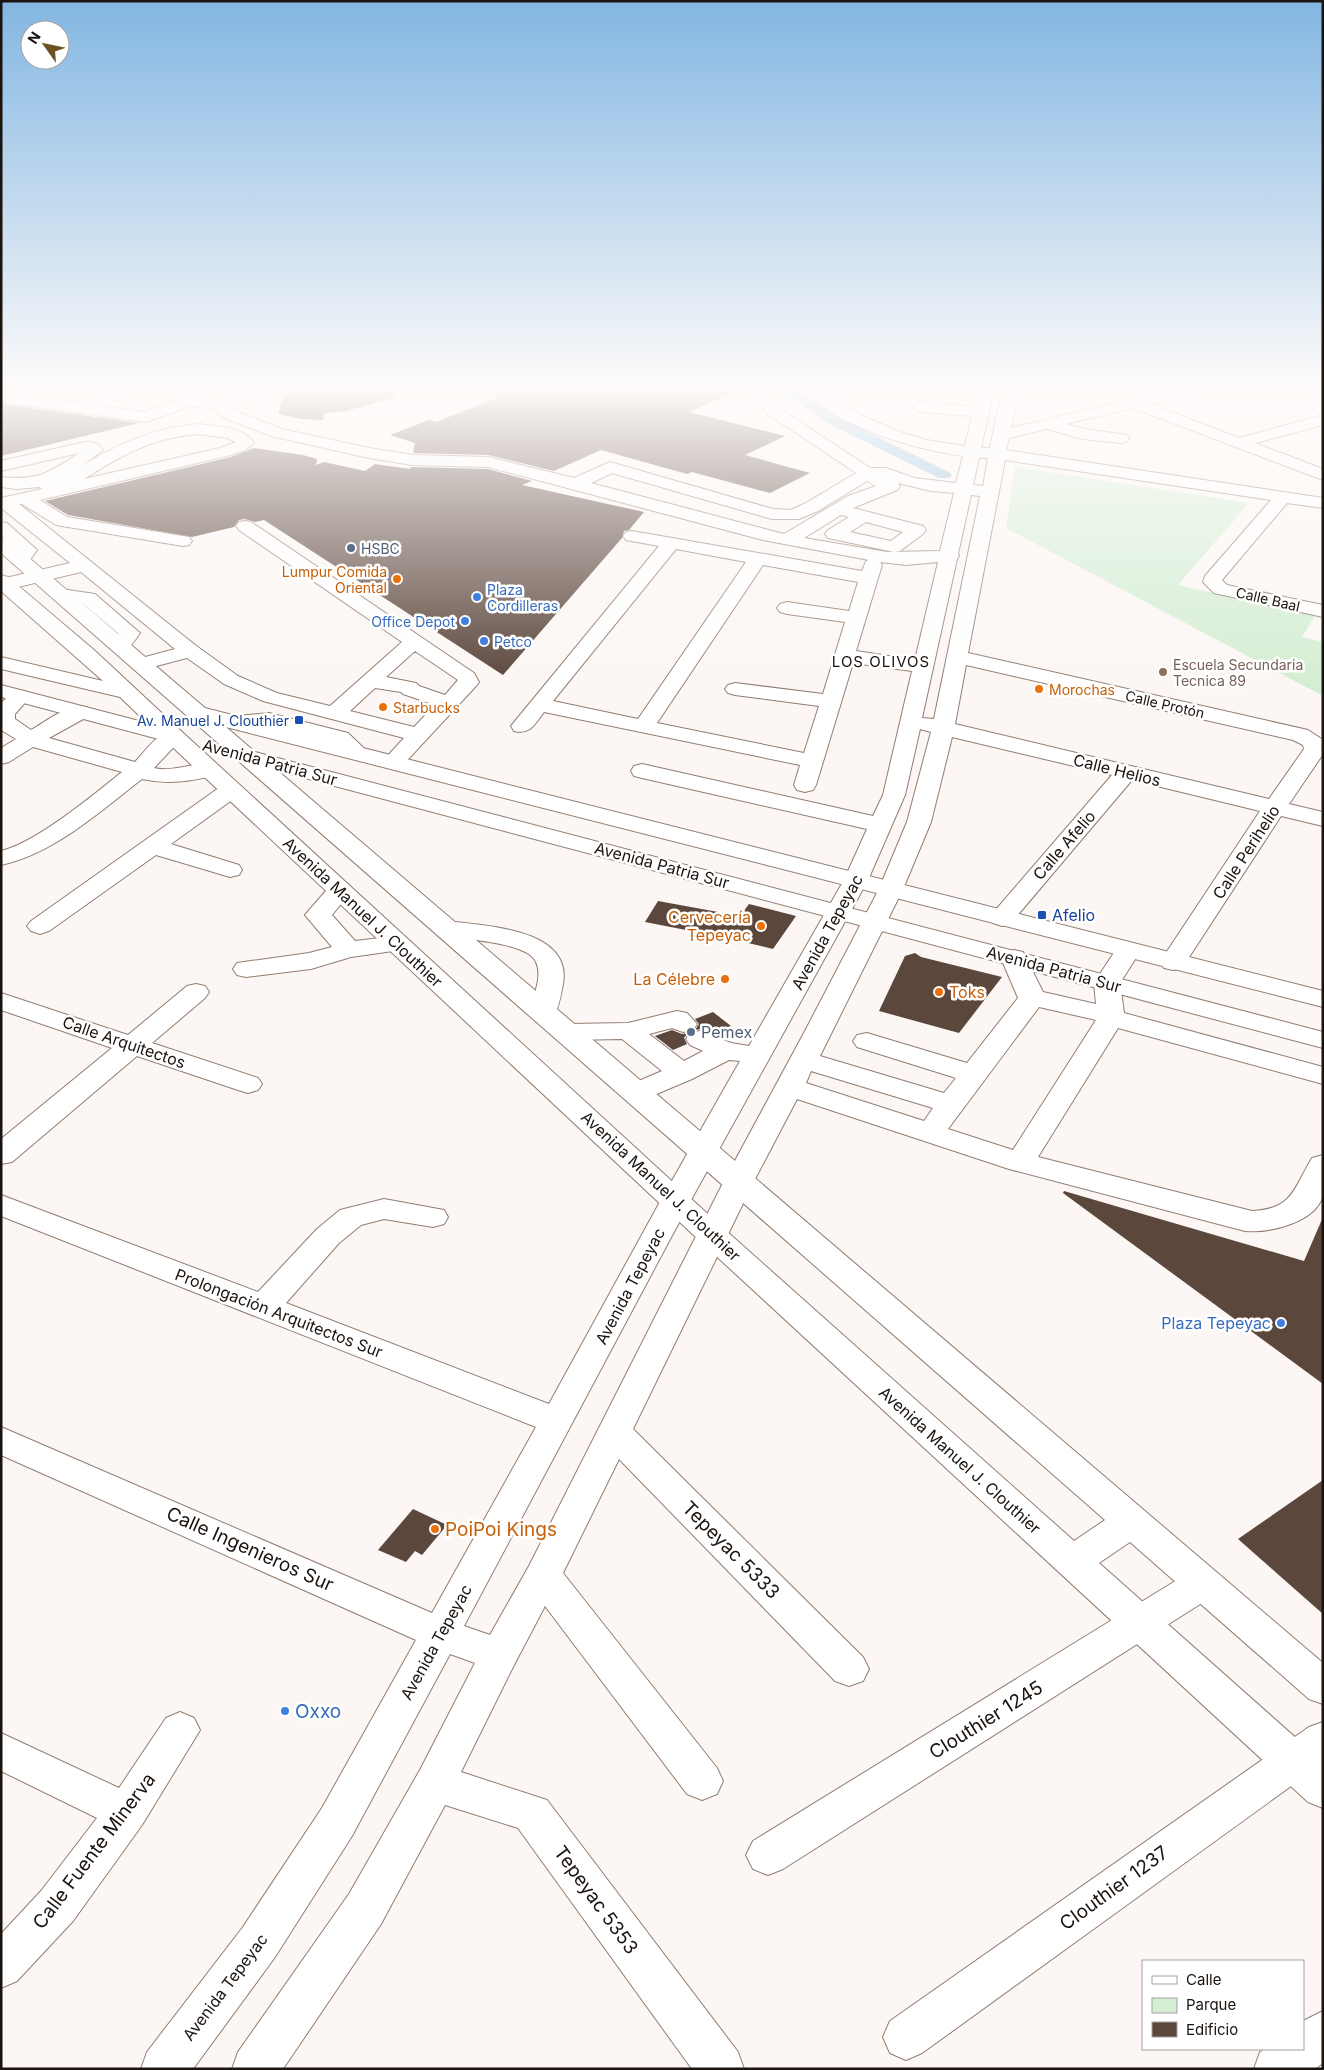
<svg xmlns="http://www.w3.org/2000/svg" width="1324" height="2070" font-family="Inter,sans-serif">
<rect width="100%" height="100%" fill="#fcf7f4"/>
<path fill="#d4eed4" d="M1015 467 1249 503 1178 585 1315 616 1302 637 1323 642V696L1006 528Z"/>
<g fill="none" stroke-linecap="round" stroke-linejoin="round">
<path fill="#89bad9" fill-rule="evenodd" d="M782 391H799L835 416 949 472 952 475 949 478H939L825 422Z"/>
</g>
<path fill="#5c473d" d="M291 391H395L396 397 346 411 324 413 323 420 301 419 278 414 284 396Z
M497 391H735L689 412 785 436 745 455 810 473 770 493 692 472 687 474 601 450 554 471 488 455 413 453 415 443 390 435 429 420 436 422 496 398Z
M1 403 4 404 139 423 1 456Z
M254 448 303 455 317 459 316 465 324 462 365 471 375 464 410 469 411 467 488 469 532 481 522 485 644 512 629 530 624 531 622 538 503 675 264 520 255 522 245 519 239 520 234 527 192 537 68 515 45 501 231 457Z
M658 901 740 916 749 904 796 916 773 949 727 938 645 922Z
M915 953 921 957 1002 977 959 1033 879 1011 905 956Z
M713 1012 731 1026 712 1034 701 1029 695 1030 699 1024 695 1019Z
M672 1030 682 1034 688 1033 684 1038 687 1044 673 1050 655 1036Z
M1064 1191 1304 1261 1323 1217V1384L1063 1193Z
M1323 1480V1614L1238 1539Z
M413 1509 447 1525 422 1555 415 1551 406 1562 378 1550Z"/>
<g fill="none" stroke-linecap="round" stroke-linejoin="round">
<defs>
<path id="minor" d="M1 391H18L17 394 85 404 110 391H129L127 394 103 406 144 412 190 396 224 401 238 391H256L233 410 282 429 369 448 413 455 488 457 574 478 610 462 773 509 791 510 806 503 856 473 769 415 748 391H764L781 409 870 468H886L914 478 956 483 963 456C920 450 834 428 809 391H825L857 413 897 431 926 440 965 446 972 416 921 412 915 410 913 407 915 404 921 402 975 407 978 391H994L981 448H990L1002 391H1018L1011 428 1166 391H1194L1192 394 1151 404 1239 438 1323 415V425L1255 443 1323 469V480L1133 408 1066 424 1084 429 1127 435 1129 438 1127 441 1121 443 1083 439 1047 429 1009 438 1006 450 1323 498V508L1287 503 1222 580 1227 585 1323 605V617L1214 593 1203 582 1205 576 1271 500 1005 460 968 653 1308 730 1323 740V754L1289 804 1323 812V826L1281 816 1182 968 1173 970 1164 968 1160 962 1260 811 1132 780 1011 923 1002 926 993 923 989 918 993 913 1112 775 952 737 931 822 903 889 820 1056 944 1093 956 1078 857 1047 853 1041 857 1035 867 1033 967 1063 1018 998 1001 958 1005 952 1014 950 1023 952 1043 992 1096 1004 1094 983 1119 945 1128 942 1137 945 1141 950 1120 983 1124 1013 1323 1067V1084L1118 1028 1038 1157 1252 1211C1294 1209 1294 1187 1312 1158L1323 1155C1323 1167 1324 1184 1323 1195 1316 1223 1269 1233 1245 1231L1009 1169 797 1099 754 1181 633 1429 863 1657 869 1669 863 1681 849 1686 835 1681 619 1459 563 1573 717 1768 723 1781 717 1794 702 1800 687 1794 545 1606 514 1665 461 1772 547 1800 738 2052 744 2069H692L518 1828 445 1805 381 1924 283 2069H232L238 2052 349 1894 420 1770 475 1663 450 1654 352 1836 275 1957 193 2069H141L147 2052 243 1927 322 1808 416 1640 1 1455V1427L432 1613 536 1427 1 1216V1195L258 1292 317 1229 340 1210 384 1199 444 1210 448 1217 444 1224 433 1227 384 1219 361 1225 339 1243 286 1303 549 1404 661 1200 740 1061 729 1060 692 1079 647 1098 637 1101 627 1098 623 1092 627 1086 662 1071 622 1039 568 1040 558 1038 554 1032 558 1026 568 1024 628 1023 677 1011 687 1013 697 1024 693 1030 683 1032 672 1028 649 1034 684 1061 703 1051 690 1045 686 1039 690 1033 700 1031 731 1043 749 1046 844 880 867 829 642 778 634 776 631 771 634 766 642 764 873 816 883 795 912 671 853 663 816 785 813 790 805 792 797 790 794 785 800 765 544 712C535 724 530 735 514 731L511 726 659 546 626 540 623 536 626 532 632 531 862 571 866 561 869 560 763 540 488 467 413 465 369 458 271 436 222 417 216 411 217 409 191 406 146 422 4 402 1 401ZM979 458H988L983 486 973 485ZM612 473 772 519H799L818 511 867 481 876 486 848 496 784 534 591 483ZM898 483 931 491 954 493 940 551 887 552 804 538 841 515 849 517 828 530 825 534 828 538 894 552 900 551 923 534 926 530 923 526 853 508 897 490 900 486ZM971 495 980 496 934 719 922 718 957 559 959 556 958 554ZM866 522 903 532 891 541 850 532ZM676 549 746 562 638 719 553 701ZM880 562 906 565 938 562 915 660 856 651 882 565ZM763 565 858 582 849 611 787 602 780 604 777 608 780 612 787 614 845 622 823 694 735 683 728 685 725 689 728 693 735 695 819 706 804 753 657 723ZM966 665 1293 740 1303 745 1304 749 1269 799 955 724ZM920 729 931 732 907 822 879 889 805 1031 724 1181 529 1566 490 1635 464 1626 691 1200 868 880 905 795ZM1039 1007 1096 1020 1013 1150 948 1129ZM811 1071 933 1108 924 1121 806 1083Z
M199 424C218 427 243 426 254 443L245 450 231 455 40 500 67 517 183 536 189 537 192 541 189 545 183 546 62 526 56 525 22 504H19L195 645 238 676 277 693 330 706 402 642 239 530 236 526 239 522 245 521 251 522 474 673 479 682 476 686 401 767 393 769 385 767 382 762 404 738 263 701 224 684 187 658 141 670 134 668 131 664 134 660 175 649 81 572 1 591V579L70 563 1 508V498L42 489 39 487 17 489 1 487V477C38 481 49 473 79 453L1 471V461L85 442C93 442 98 443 103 450L83 465C120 443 156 427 199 424ZM199 434 227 438 236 442 220 448 84 479C122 455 154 437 199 434ZM415 651 458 680 445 695 419 686 416 683 386 677ZM375 688 401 692 403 694 435 705 414 727 350 711Z
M1 522 7 523 37 550C30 560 26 567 13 564L11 560 18 551 1 536Z
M61 589 95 594 140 633C132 644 128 654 113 650L110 646 119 634 82 603 54 599 51 595 54 591Z
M20 690 27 692 31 696 15 714V719L31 730C47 721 68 703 87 707L90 712 87 717 49 738 135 762C147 749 161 727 181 731L184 736 154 768C175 773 197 760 217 765L220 770 217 775C191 781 168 785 142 779 99 812 55 853 1 865V851C36 843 93 795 122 772L33 747 9 762 1 764V748L16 739 1 730V703L13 692Z
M269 713 348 733 370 754 367 759C346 764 346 748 330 742 315 736 285 728 269 726 255 724 241 730 226 727L223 722 226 717Z
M231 783 239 785 242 790 239 795 171 844 239 865 242 870 239 875 230 877 156 855 49 931 40 934 31 931 27 926 31 921 223 785Z
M340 883 349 885 352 890 332 915 355 941 398 936 407 939 411 944 407 949 351 957 311 969 246 977 237 975 233 969 237 963 309 953 332 947 305 915 331 885Z
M447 921C484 926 573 928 563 984 561 995 559 1008 553 1017L543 1019 533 1017 529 1011C533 997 543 977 536 962 527 941 459 940 438 934L434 929 438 924Z
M196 984 205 986 209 992 205 998 152 1043 258 1078 262 1084 258 1090 248 1093 238 1090 137 1056 12 1162 1 1164V1139L112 1048 1 1010V993L128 1035 187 986Z
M1203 1568 1216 1572 1222 1583 1216 1594 783 1869 768 1875 753 1869 746 1855 753 1841 1190 1572Z
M180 1712 194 1718 200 1730 142 1825 73 1921 17 1981 1 1988V1934L41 1891 97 1818 1 1771V1733L119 1788 166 1718Z
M1323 1722V1763L922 2053 906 2060 890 2053 883 2037 890 2021 1309 1727Z
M1323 2011V2063L1315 2069H1254L1260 2052 1265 2049H1303V2021Z"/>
<path id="major" d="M1 538 7 539 205 708 1323 991V1007L226 727 255 752 1323 1032V1048L278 771 1323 1663V1704L1309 1699 1130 1542 1099 1563 1323 1762V1808L1308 1802 701 1242 166 741 1 697V685L147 723 120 697 1 669V657L103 681 1 591V575L8 577 94 650 181 731 723 1228 1074 1541 1105 1520 1 553Z"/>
</defs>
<use href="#minor" stroke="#927d70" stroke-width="2"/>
<use href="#major" stroke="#927d70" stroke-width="2"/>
<use href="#minor" fill="#fff" fill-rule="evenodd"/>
<use href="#major" fill="#fff" fill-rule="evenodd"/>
</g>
<linearGradient id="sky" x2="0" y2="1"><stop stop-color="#82b6e2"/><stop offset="0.57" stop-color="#fefbfa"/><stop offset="1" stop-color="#fefbfa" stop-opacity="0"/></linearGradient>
<rect width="1324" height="681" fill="url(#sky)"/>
<g fill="#5c6f8a" stroke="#fff" stroke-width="2">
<circle cx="351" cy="548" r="5"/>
<circle cx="691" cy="1032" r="5"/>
</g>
<g fill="#e8710a" stroke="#fff" stroke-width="2">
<circle cx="397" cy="579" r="5"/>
<circle cx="1039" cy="689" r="5"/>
<circle cx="383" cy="707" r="5"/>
<circle cx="761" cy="926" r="5"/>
<circle cx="725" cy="979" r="5"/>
<circle cx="939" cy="992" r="5"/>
<circle cx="435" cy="1529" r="5"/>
</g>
<g fill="#3f7fe0" stroke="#fff" stroke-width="2">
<circle cx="477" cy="597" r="5"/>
<circle cx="465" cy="621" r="5"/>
<circle cx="484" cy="641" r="5"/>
<circle cx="1281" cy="1323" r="5"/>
<circle cx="285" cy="1711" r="5"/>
</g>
<circle fill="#8d6e63" stroke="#fff" stroke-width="2" cx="1163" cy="672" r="5"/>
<g fill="#1a4fb4" stroke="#fff" stroke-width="2">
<rect x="294" y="715" width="10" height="10" rx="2.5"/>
<rect x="1037" y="910" width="10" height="10" rx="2.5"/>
</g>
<g text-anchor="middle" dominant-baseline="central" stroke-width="5" stroke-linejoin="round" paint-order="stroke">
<g font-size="14" fill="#4e5e75" stroke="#fff" text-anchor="start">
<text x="361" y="548">HSBC</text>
</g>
<g font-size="14" fill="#c56008" stroke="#fff" text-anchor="start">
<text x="387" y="571" text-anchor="end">Lumpur Comida<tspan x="387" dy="16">Oriental</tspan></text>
<text x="1049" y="689">Morochas</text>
<text x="393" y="707">Starbucks</text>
</g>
<g font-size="14" fill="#366cbe" stroke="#fff" text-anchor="start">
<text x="487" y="589">Plaza<tspan x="487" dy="16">Cordilleras</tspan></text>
<text x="455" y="621" text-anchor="end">Office Depot</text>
<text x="494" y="641">Petco</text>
</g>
<g font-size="14" fill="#1b130e" stroke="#fff">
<text transform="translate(1268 599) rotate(13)">Calle Baal</text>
<text transform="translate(1165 704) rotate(13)">Calle Protón</text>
</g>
<g font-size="14" fill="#785e54" stroke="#fff" text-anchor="start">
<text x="1173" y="664">Escuela Secundaria<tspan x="1173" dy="16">Tecnica 89</tspan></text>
</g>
<g font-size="14" fill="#164399" stroke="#fff" text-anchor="end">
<text x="289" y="720">Av. Manuel J. Clouthier</text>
</g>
<g font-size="15" letter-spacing="1" fill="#1b130e" stroke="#fff">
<text x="881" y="661">LOS OLIVOS</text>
</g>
<g font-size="16" fill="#1b130e" stroke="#fff">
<text transform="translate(270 762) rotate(15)">Avenida Patria Sur</text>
<text transform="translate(1117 770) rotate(14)">Calle Helios</text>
<text transform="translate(1064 845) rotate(-49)">Calle Afelio</text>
<text transform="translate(1246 852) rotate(-57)">Calle Perihelio</text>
<text transform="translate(662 865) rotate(15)">Avenida Patria Sur</text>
<text transform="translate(363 912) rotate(43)">Avenida Manuel J. Clouthier</text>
<text transform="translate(827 932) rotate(-61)">Avenida Tepeyac</text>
<text transform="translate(1054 969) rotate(15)">Avenida Patria Sur</text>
<text transform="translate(124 1042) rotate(19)">Calle Arquitectos</text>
<text transform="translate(661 1186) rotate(43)">Avenida Manuel J. Clouthier</text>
<text transform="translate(630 1286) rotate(-62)">Avenida Tepeyac</text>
<text transform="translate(279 1313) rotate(21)">Prolongación Arquitectos Sur</text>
<text transform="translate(960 1460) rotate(42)">Avenida Manuel J. Clouthier</text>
<text transform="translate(436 1642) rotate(-61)">Avenida Tepeyac</text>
<text transform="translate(225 1987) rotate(-53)">Avenida Tepeyac</text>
</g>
<g font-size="16" fill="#164399" stroke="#fff" text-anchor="start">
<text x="1052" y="915">Afelio</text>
</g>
<g font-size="16" fill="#c56008" stroke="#fff" text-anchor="end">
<text x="751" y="917">Cervecería<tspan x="751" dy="18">Tepeyac</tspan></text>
<text x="715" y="979">La Célebre</text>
<text x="949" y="992" text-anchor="start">Toks</text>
</g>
<g font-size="16" fill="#4e5e75" stroke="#fff" text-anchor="start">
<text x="701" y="1032">Pemex</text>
</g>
<g font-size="16" fill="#366cbe" stroke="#fff" text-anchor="end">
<text x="1271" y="1323">Plaza Tepeyac</text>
</g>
<g font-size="19" fill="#c56008" stroke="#fff" text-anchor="start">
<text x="445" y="1529">PoiPoi Kings</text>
</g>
<g font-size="19" fill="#1b130e" stroke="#fff">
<text transform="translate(250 1549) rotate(24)">Calle Ingenieros Sur</text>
<text transform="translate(731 1550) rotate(45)">Tepeyac 5333</text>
<text transform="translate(986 1720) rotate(-32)">Clouthier 1245</text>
<text transform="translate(94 1851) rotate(-53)">Calle Fuente Minerva</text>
<text transform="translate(1114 1888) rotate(-36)">Clouthier 1237</text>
<text transform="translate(596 1900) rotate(54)">Tepeyac 5353</text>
</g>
<g font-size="19" fill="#366cbe" stroke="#fff" text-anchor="start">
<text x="295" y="1711">Oxxo</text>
</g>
</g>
<rect width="1324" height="2070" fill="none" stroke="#1b130e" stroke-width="5"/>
<rect x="1142" y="1960" width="162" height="90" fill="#ffffff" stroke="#a4a19f"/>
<rect x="1152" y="1976" width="25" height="8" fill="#ffffff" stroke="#a4a19f"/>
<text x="1186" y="1985" font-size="15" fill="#1b130e">Calle</text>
<rect x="1152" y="1998" width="25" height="15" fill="#d4eed4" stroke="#a4a19f"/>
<text x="1186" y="2010" font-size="15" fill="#1b130e">Parque</text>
<rect x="1152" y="2022" width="25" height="15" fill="#5c473d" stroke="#a4a19f"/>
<text x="1186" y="2035" font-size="15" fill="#1b130e">Edificio</text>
<g transform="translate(45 45) rotate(303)"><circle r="24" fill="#ffffff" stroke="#a4a19f"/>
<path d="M0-4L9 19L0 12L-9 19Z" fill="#6c5123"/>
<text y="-8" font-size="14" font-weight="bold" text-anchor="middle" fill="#1b130e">N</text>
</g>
</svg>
